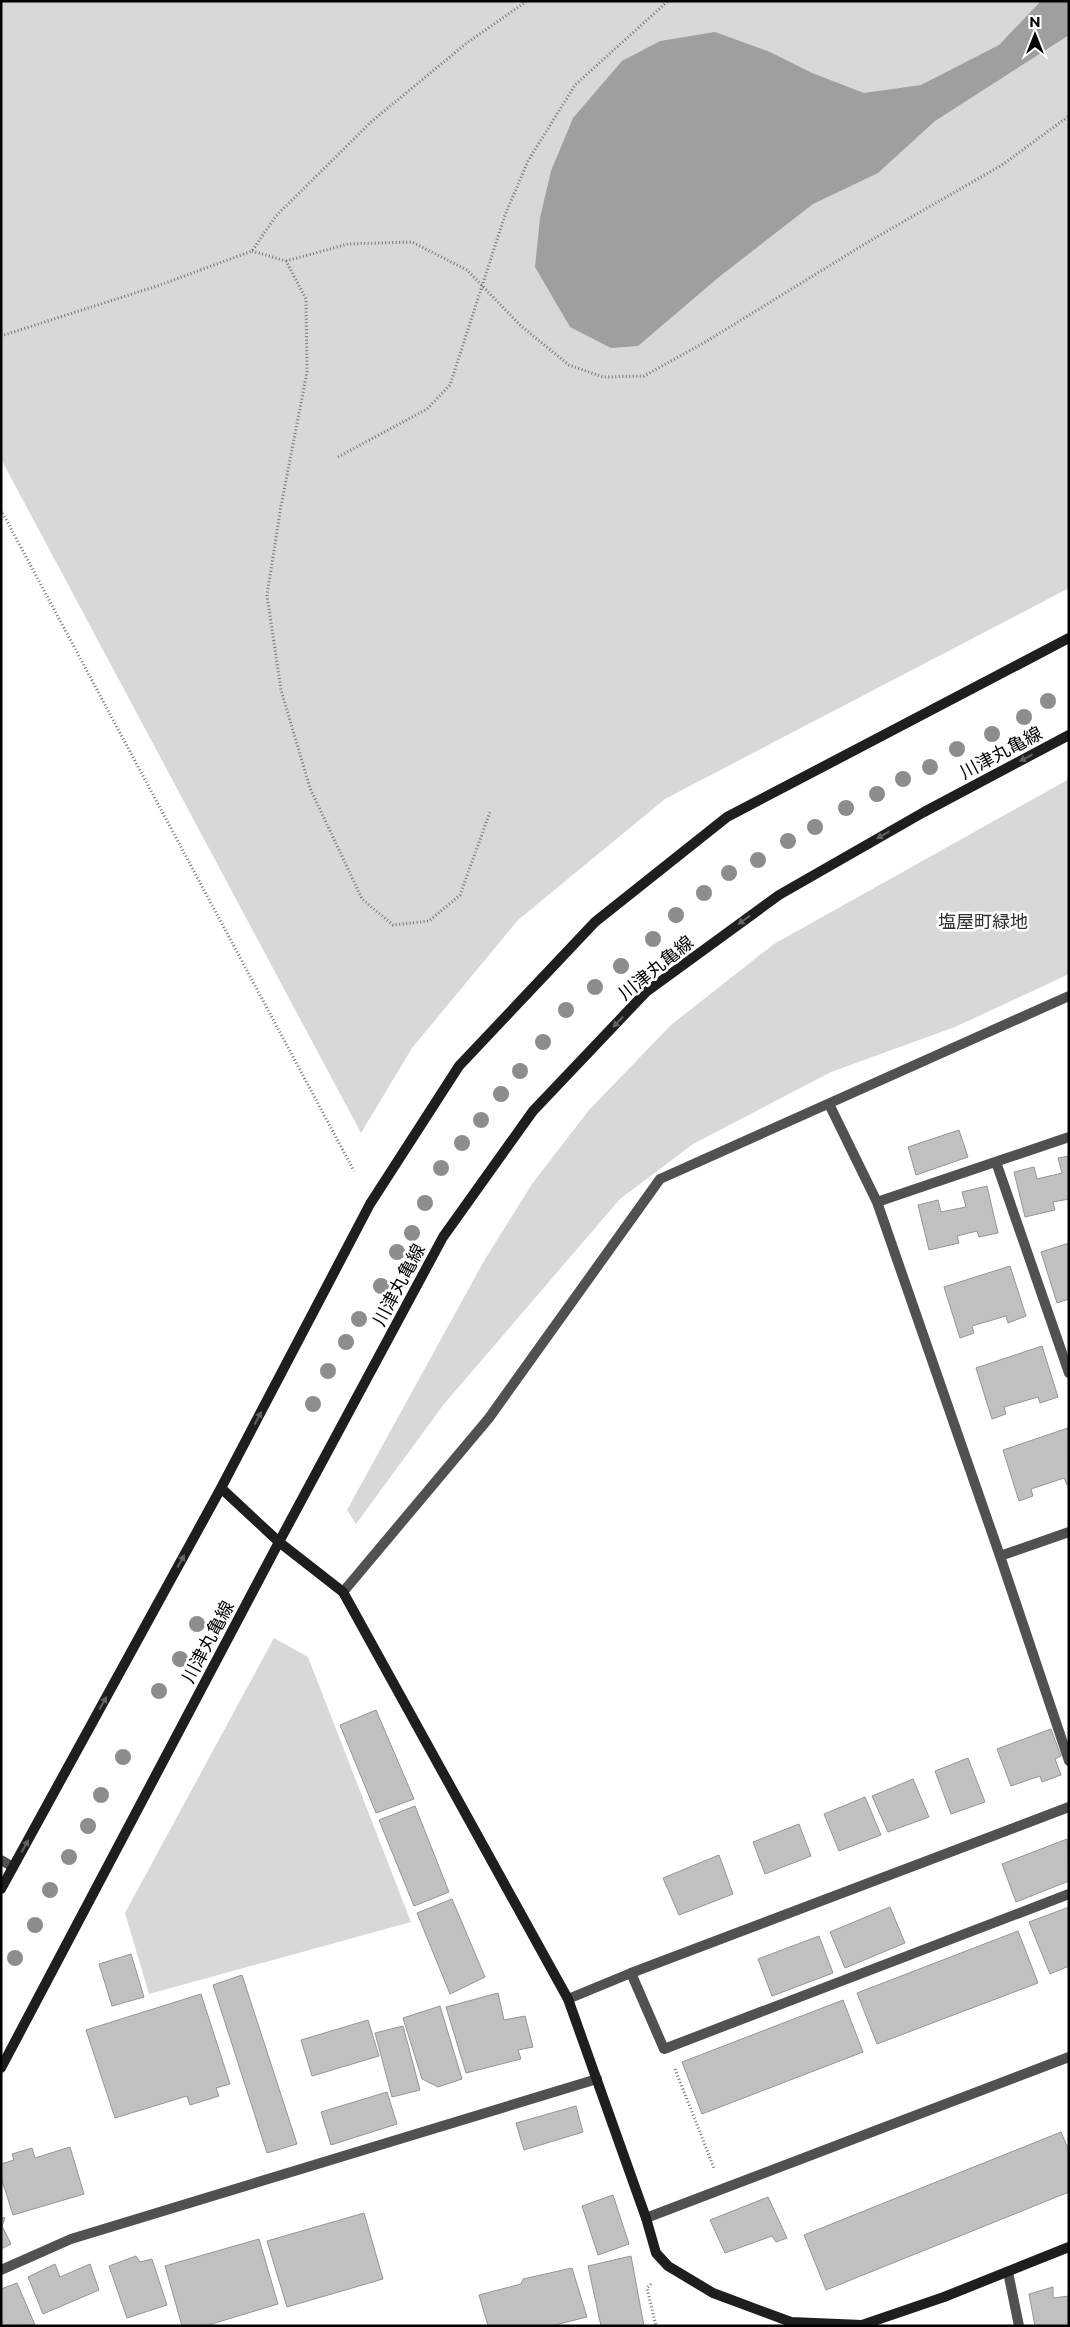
<svg xmlns="http://www.w3.org/2000/svg" width="1070" height="2327" font-family="Montserrat,'Noto Sans JP',sans-serif">
<rect width="100%" height="100%" fill="#fff"/>
<path fill="#d8d8d8" d="M1 1H1069V588L665 799 518 920 412 1048 361 1133 1 459Z
M1069 779V974L955 1027 831 1072 693 1144 620 1199 444 1404 356 1524 347 1510 484 1261 532 1184 589 1110 671 1025 774 944Z
M274 1638 308 1657 411 1922 149 1994 125 1913Z"/>
<path fill="#9f9f9f" d="M1041 1H1069V35L935 121 878 173 813 204 719 277 638 346 611 348 570 327 535 267 540 218 551 171 573 118 622 61 660 41 715 32 770 52 812 73 864 93 921 85 999 45Z"/>
<path fill="#c0c0c0" stroke="#959595" d="M959 1130 968 1157 916 1175 908 1147Z
M1069 1156V1199L1053 1202 1055 1210 1025 1217 1014 1172 1034 1167 1037 1179 1062 1173 1058 1158Z
M987 1186 998 1233 979 1237 977 1231 957 1236 959 1243 929 1250 918 1205 938 1200 941 1212 966 1207 962 1192Z
M1069 1243V1299L1057 1303 1041 1252Z
M1010 1266 1026 1316 1008 1323 1006 1316 972 1326 974 1333 960 1338 944 1287Z
M1042 1346 1058 1397 1040 1403 1038 1397 1004 1407 1006 1414 992 1419 976 1368Z
M1068 1428 1069 1484 1067 1485 1064 1478 1031 1489 1033 1496 1019 1501 1003 1450Z
M376 1710 414 1799 376 1813 340 1725Z
M1051 1729 1061 1756 1055 1759 1061 1775 1042 1782 1040 1776 1011 1786 997 1749Z
M968 1758 985 1802 951 1814 935 1771Z
M913 1779 929 1817 888 1832 872 1796Z
M865 1797 881 1835 839 1851 824 1814Z
M415 1806 449 1892 414 1906 379 1820Z
M799 1824 811 1856 765 1874 753 1842Z
M1067 1839 1069 1881 1016 1902 1002 1864Z
M719 1855 733 1894 679 1915 663 1878Z
M452 1899 485 1977 450 1994 417 1913Z
M890 1907 905 1943 845 1968 830 1932Z
M1069 1907V1966L1050 1974 1029 1922Z
M1018 1931 1038 1983 877 2044 857 1993Z
M819 1936 833 1973 772 1996 758 1959Z
M131 1954 144 1997 112 2006 99 1964Z
M242 1975 297 2144 267 2153 213 1985Z
M498 1993 504 2020 525 2016 533 2047 518 2050 521 2059 466 2073 446 2007Z
M201 1994 230 2084 216 2088 219 2096 190 2105 187 2096 115 2118 86 2030Z
M843 2000 863 2052 702 2114 682 2062Z
M440 2006 462 2079 438 2087 422 2079 403 2018Z
M368 2020 379 2056 312 2076 301 2040Z
M403 2026 420 2090 392 2097 375 2033Z
M387 2092 397 2124 331 2145 321 2112Z
M576 2106 583 2132 524 2150 516 2123Z
M1061 2132 1069 2151V2192L826 2290 804 2235Z
M70 2147 84 2194 13 2215 1 2177V2164L14 2160 12 2154 32 2148 35 2158Z
M613 2195 629 2244 598 2255 582 2206Z
M768 2197 787 2238 776 2242 772 2236 725 2253 710 2220Z
M364 2213 383 2279 287 2307 267 2241Z
M1 2217 5 2218 2 2226 11 2244 1 2249Z
M259 2239 278 2304 205 2326H182L165 2266Z
M136 2256 140 2262 152 2259 167 2305 127 2318 109 2266Z
M631 2256 644 2326H601L588 2266Z
M55 2264 60 2277 90 2264 99 2290 43 2314 28 2277Z
M572 2268 587 2317 551 2326H488L479 2295 521 2284 523 2279Z
M17 2283 35 2325 1 2326V2289Z
M1053 2287V2298L1069 2296V2326H1035L1029 2294Z"/>
<g fill="none" stroke-linecap="round" stroke-linejoin="round">
<path stroke="#737373" stroke-width="3" stroke-dasharray="1 2.5" stroke-linecap="butt" d="M252 251 286 261 306 299 307 372 281 506 267 595 281 690 310 788 362 899 393 925 429 921 460 895 490 812
M286 261 348 244 412 242 467 270 521 326 569 365 603 377 644 376 707 341 868 242 1002 165 1069 116
M1 336 160 285 252 251 276 216 372 121 468 42 527 1
M338 457 427 409 450 385 505 215 528 161 575 85 668 1
M1 510 354 1171
M675 2069 714 2168
M651 2284 647 2288 656 2326"/>
<path stroke="#515151" stroke-width="10" d="M1 1860 13 1867
M631 1973 664 2049 1069 1894"/>
<path stroke="#515151" stroke-width="10" d="M829 1104 877 1202 1000 1556 1069 1761
M996 1162 1069 1373
M877 1202 1069 1137
M1000 1556 1069 1532
M343 1592 489 1418 660 1179 1069 996
M568 1999 631 1973 1069 1807
M646 2218 1069 2057
M1 2270 71 2239 597 2079
M1008 2272 1019 2326"/>
<path stroke="#1e1e1e" stroke-width="10" d="M221 1488 279 1542 343 1592 568 1999 646 2218 656 2253 668 2266 713 2293 791 2322 862 2325 944 2297 1069 2247
M1 1889 221 1488 370 1204 459 1066 595 922 727 817 1069 638
M1 2068 279 1542 443 1237 533 1111 646 992 779 895 924 812 1069 735"/>
</g>
<g fill="#8d8d8d">
<circle cx="1048" cy="701" r="8"/>
<circle cx="1024" cy="717" r="8"/>
<circle cx="992" cy="734" r="8"/>
<circle cx="957" cy="749" r="8"/>
<circle cx="930" cy="767" r="8"/>
<circle cx="903" cy="779" r="8"/>
<circle cx="877" cy="794" r="8"/>
<circle cx="846" cy="808" r="8"/>
<circle cx="815" cy="827" r="8"/>
<circle cx="788" cy="841" r="8"/>
<circle cx="758" cy="860" r="8"/>
<circle cx="729" cy="873" r="8"/>
<circle cx="704" cy="893" r="8"/>
<circle cx="676" cy="915" r="8"/>
<circle cx="653" cy="939" r="8"/>
<circle cx="621" cy="966" r="8"/>
<circle cx="595" cy="987" r="8"/>
<circle cx="566" cy="1010" r="8"/>
<circle cx="543" cy="1042" r="8"/>
<circle cx="520" cy="1071" r="8"/>
<circle cx="501" cy="1094" r="8"/>
<circle cx="481" cy="1120" r="8"/>
<circle cx="462" cy="1143" r="8"/>
<circle cx="441" cy="1168" r="8"/>
<circle cx="425" cy="1203" r="8"/>
<circle cx="412" cy="1233" r="8"/>
<circle cx="397" cy="1252" r="8"/>
<circle cx="381" cy="1286" r="8"/>
<circle cx="359" cy="1319" r="8"/>
<circle cx="346" cy="1342" r="8"/>
<circle cx="328" cy="1371" r="8"/>
<circle cx="313" cy="1404" r="8"/>
<circle cx="197" cy="1624" r="8"/>
<circle cx="180" cy="1659" r="8"/>
<circle cx="159" cy="1691" r="8"/>
<circle cx="123" cy="1757" r="8"/>
<circle cx="101" cy="1795" r="8"/>
<circle cx="88" cy="1826" r="8"/>
<circle cx="69" cy="1857" r="8"/>
<circle cx="50" cy="1890" r="8"/>
<circle cx="35" cy="1925" r="8"/>
<circle cx="15" cy="1958" r="8"/>
</g>
<defs><path id="oneway-solid" d="M-6-.8H1V-3.2L6.5 0L1 3.2V.8H-6Z" transform="scale(1.25)"/></defs>
<g fill="#626262">
<use href="#oneway-solid" transform="translate(1026 758) rotate(152)"/>
<use href="#oneway-solid" transform="translate(883 835) rotate(150)"/>
<use href="#oneway-solid" transform="translate(744 920) rotate(144)"/>
<use href="#oneway-solid" transform="translate(618 1022) rotate(134)"/>
<use href="#oneway-solid" transform="translate(258 1418) rotate(-62)"/>
<use href="#oneway-solid" transform="translate(181 1561) rotate(-61)"/>
<use href="#oneway-solid" transform="translate(103 1703) rotate(-61)"/>
<use href="#oneway-solid" transform="translate(25 1846) rotate(-61)"/>
</g>
<g text-anchor="middle" dominant-baseline="central" stroke-width="5" stroke-linejoin="round" paint-order="stroke">
<g font-size="18" fill="#000" stroke="#fff">
<text transform="translate(1001 753) rotate(-28)">川津丸亀線</text>
<text transform="translate(656 968) rotate(-39)">川津丸亀線</text>
<text transform="translate(399 1285) rotate(-62)">川津丸亀線</text>
<text transform="translate(208 1642) rotate(-62)">川津丸亀線</text>
</g>
<g font-size="18" fill="#2f2f2f" stroke="#fff">
<text x="983" y="922">塩屋町緑地</text>
</g>
</g>
<rect width="1070" height="2327" fill="none" stroke="#000000" stroke-width="5"/>
<g transform="translate(1035 35)" stroke="#ffffff" stroke-width="4" paint-order="stroke">
<path d="M0-4L9 19L0 12L-9 19Z" fill="#000000"/>
<text y="-8" font-size="14" font-weight="bold" text-anchor="middle" fill="#000000">N</text>
</g>
</svg>
